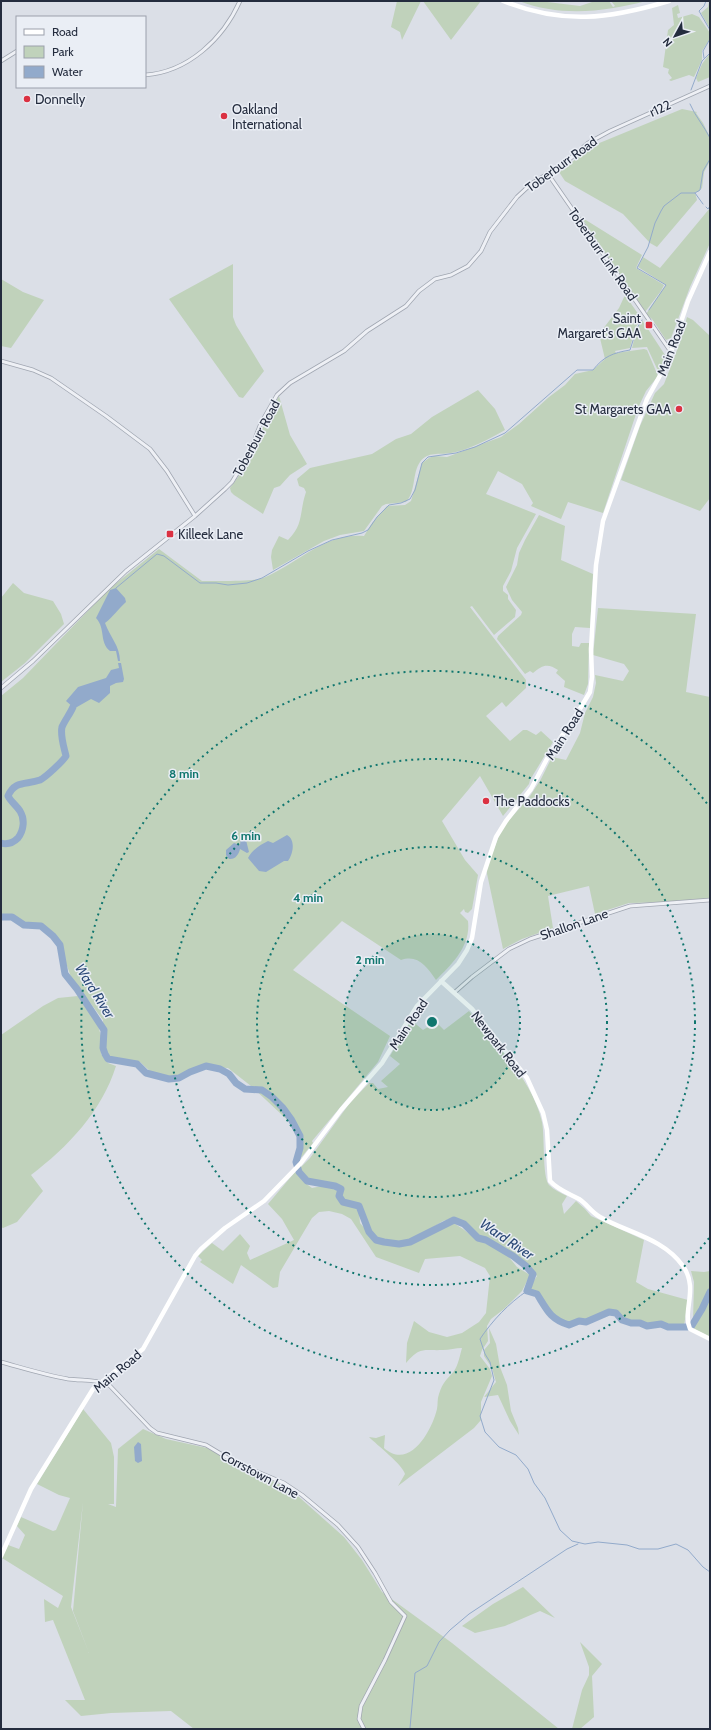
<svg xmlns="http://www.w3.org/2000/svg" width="711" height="1730" font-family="Cabin,sans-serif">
<rect width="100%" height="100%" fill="#dbdfe7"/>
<path fill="#c0d2bb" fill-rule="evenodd" d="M397 1H421L402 40 400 32 391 27Z
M423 1H481L451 40Z
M519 1H539L580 6 595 1H609L613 7 615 6 611 1H646C605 12 560 17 519 1Z
M709 1H710V29L701 13 708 7Z
M678 5 680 13 677 14 678 18 692 14 699 17 710 33V39L702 51V60L694 77 689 75 671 81 669 80 672 78 668 73 669 69 663 67 668 30 674 25 672 8Z
M710 53V77L698 82 696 78 702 64Z
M682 109 697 112 696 113 703 123 710 137V161L704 172 702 188 698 192H695L697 200 657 247 650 243 623 214 565 181 559 172C573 163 583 151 597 144Z
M710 208V243L690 287 671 338 666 340 652 319 646 314 666 285 638 267 643 257 660 268Z
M581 217 642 255 636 268 664 285 661 291 645 312Z
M233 264V317L236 325 264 371 243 398 239 397 169 299Z
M1 279 23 292 44 300 11 348 1 346Z
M625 295 641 318 635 329 630 348 615 351 616 353 644 349 647 350 658 376 646 391 638 408 603 513 568 502 561 519 531 506 533 503 522 484 498 471 486 494 536 514 517 548 511 571 503 586V591L508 595V599L516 610 515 617 494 635 472 606 470 607 526 680V688L506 707 502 702 486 716 510 741 523 730H527L536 735 541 731 553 742 530 780 529 784 503 816 480 776 442 821 465 860 478 875 472 909 468 913 465 912 464 909 460 913 468 921C471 946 452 964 436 980 427 967 418 954 401 960L342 921 293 970 390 1036 378 1062 312 1141 313 1143 296 1164 295 1162C301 1150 302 1141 297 1129L251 1086 228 1068 206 1067 173 1078 152 1073 140 1062 104 1058 103 1020 71 977 58 941 42 928H22L10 916H1V696L23 678 109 589 159 549 202 581C215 581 253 582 263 578 297 564 325 532 364 536L372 523 387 506 405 505 411 501 422 463 429 458 434 456 447 457 501 437 519 424 549 397 565 385 575 374 593 370 605 359 599 334 619 308Z
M687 317 693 320 710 336V498L700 511 621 480 640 426 655 393 664 384 679 345Z
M642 320 665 355 659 373 647 347 632 348 637 328Z
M478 390 495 409 505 430C489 439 469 450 451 453 439 455 428 451 420 462 412 473 416 492 406 502L386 504 382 506 364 531 340 535 324 541 273 570 271 557 272 550 279 536 288 540C304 524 299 513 306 492L304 488 299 486 297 479 310 468 372 454 396 439 411 434 432 417Z
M279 396 290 435 307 464 290 475 280 486 274 488 263 514 234 495 231 492 230 488C252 461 261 425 279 396Z
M539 515 565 526 561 560 593 574 590 628 575 627 572 634V646L579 647 581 643H589L588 684 584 695 564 687 565 681 556 673 558 670C548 663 542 665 533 673L530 671 525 674 497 639 498 636 521 615 522 612 512 600 506 587 517 565 519 553 525 540Z
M13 583 24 593 53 601 61 614 64 624 25 663 1 682V598Z
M598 608 696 614 686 692 710 697V899L675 902 629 903 595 914 589 886 548 896 553 928 522 939 503 949 486 869 499 836 504 826 530 796 541 779 552 757 566 760 580 733 585 713 593 697 596 683 595 675 623 681 629 671 624 664 593 655Z
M78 996 98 1025 102 1040 101 1054 108 1063 116 1066C102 1111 68 1147 31 1175L43 1191 17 1222 3 1228 1 1227V1035L43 1006 58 998Z
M469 1011C496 1045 532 1079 542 1122 545 1137 542 1176 549 1185 554 1190 561 1193 567 1196L562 1204 564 1214 576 1201 585 1209 591 1216 644 1240 636 1282 648 1289 688 1300 684 1326 662 1323 647 1325 640 1322 624 1323 618 1314C602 1310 597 1321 584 1323 580 1324 575 1322 571 1323 567 1324 564 1325 560 1323 542 1315 542 1299 528 1290L537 1276 533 1272 523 1267 507 1251 493 1242 478 1239 458 1221 450 1219 443 1221 414 1239 406 1241 394 1242 380 1240 369 1231 361 1210 355 1204 345 1201 341 1197 339 1189 319 1183 314 1185C307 1182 300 1176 299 1169L310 1158 349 1104 369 1083H373L378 1089 388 1087 381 1081 400 1064 390 1056 411 1020 423 1030 436 1022 444 1030Z
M295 1172 308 1185 312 1188 322 1186 334 1188 337 1191V1195L343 1204 356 1208 359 1212 360 1223 375 1240 374 1242C404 1253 423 1237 448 1223L455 1224 463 1229 476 1239 492 1246 508 1256 517 1267 530 1275 522 1291 504 1309 491 1319 487 1326 488 1341 482 1350 480 1356 490 1369 492 1376 481 1402V1420L474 1428 398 1486 405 1474C403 1465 377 1445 369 1437L376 1438 385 1435 384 1448C410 1471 432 1430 437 1409 438 1404 437 1399 439 1394 443 1381 447 1380 454 1371 458 1366 460 1355 462 1348 456 1348 449 1350 443 1350 423 1351 421 1346 406 1363L407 1343 414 1321 429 1332 447 1337 462 1333 479 1322 486 1313 490 1276 485 1268 460 1256 425 1259 419 1273 376 1257 351 1219 342 1214 329 1211 319 1212 312 1218 280 1272 278 1287 273 1288 241 1265 233 1284 200 1262 202 1260 198 1256 212 1243 223 1251 240 1234 250 1246 247 1253 250 1260 294 1240 282 1219 268 1204Z
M691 1271 704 1272 710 1271V1290L693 1322 694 1282Z
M710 1299V1337L692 1328Z
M489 1328 496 1344 500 1367 507 1385 511 1411 518 1428 519 1435 510 1421 498 1395 484 1397 496 1382 492 1368 484 1356V1350L490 1343Z
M83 1409 111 1443 114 1457V1504H108L116 1507 118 1449 143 1429 166 1439 207 1448 238 1465 281 1485 299 1497 344 1537 362 1560 382 1592 452 1643 559 1729H194L171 1711 111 1713 81 1716 65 1700H85L53 1620 45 1622 44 1599 58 1608 63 1596 2 1558 8 1545 19 1549 25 1535 17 1526 21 1517 53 1531 56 1530 70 1498 59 1495 37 1484ZM83 1502 73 1611 89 1653 71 1607Z
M523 1587 555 1618 540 1611 505 1626 475 1633 462 1626 493 1604Z
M580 1642 602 1664 592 1676 594 1717 580 1729H572L582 1690 589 1675V1667Z"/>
<path fill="#92aacb" d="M116 588 125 598 126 602C118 609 113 617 105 623 110 637 120 646 120 661H118L116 651H110C99 642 106 629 96 618L110 590Z
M118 663H121L124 679 123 682 116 683 110 686V693L99 703 91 699 77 707H73L66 701 78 687 106 678 111 670 119 668Z
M287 835C296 840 293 854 288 861H284L266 872 259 871 248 858C252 850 260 845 268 841L273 843Z
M245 836 249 852 247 853 240 849C239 854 235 860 229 859L226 855V850L234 843 240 845 241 837Z
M138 1442 141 1444 142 1461 138 1463 135 1461 134 1447Z"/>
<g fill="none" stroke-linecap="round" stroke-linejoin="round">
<path stroke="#92aacb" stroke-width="1" d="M706 1 704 6 699 11 710 30
M704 58 703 51 710 39
M691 90 702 61 710 53
M690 104C695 116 704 126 710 138
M695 193 703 204
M706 207 708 209 710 206
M649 310 666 285 637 268 648 247 655 223 661 211 664 206 681 193H695L700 190 703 171 710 159
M116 588 157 554 164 556 200 583H216L228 585 247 583 262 578 308 551 332 540 362 533 368 530 377 517 389 505 401 503 410 499 415 490 422 463 428 457 456 453 475 447 505 433 577 370H593C604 356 613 353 630 350L637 328 642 320
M527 1291C509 1303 492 1321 480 1339L485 1354 490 1362 494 1380 480 1416 485 1432 499 1447 516 1455 528 1469 534 1483 545 1498 560 1530 572 1541 585 1544 598 1542 627 1545 639 1549H658L676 1544 688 1550 703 1567 710 1572
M410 1728 415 1673 427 1666 439 1642 450 1630 469 1614 567 1549 578 1544"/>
<path stroke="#92aacb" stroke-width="7" d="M1 843C8 845 13 843 18 838 24 830 25 819 20 811 16 805 11 802 8 796 15 780 26 785 40 780 46 777 63 761 66 756 64 747 60 736 62 727 65 720 70 714 73 707
M1 917H12L24 925 41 926 53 936 60 945 65 974 77 989 104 1030 103 1048 105 1054 108 1059 137 1064 146 1073 169 1079 179 1078 190 1072 206 1066 220 1069 229 1074 236 1083 245 1089 262 1090 272 1097 283 1108 291 1119 300 1136V1148L296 1162 299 1172 307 1181 335 1186 341 1189 339 1196 343 1202 359 1206 369 1232 376 1240 384 1242 399 1244 410 1242 454 1220 464 1224 478 1238 486 1240 513 1256 526 1266 533 1274 527 1291 537 1294C547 1310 550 1319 569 1325L579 1321 586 1322 609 1312 616 1313 622 1320 631 1323H640L647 1326 661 1324 668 1327H691L702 1309 710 1292"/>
<defs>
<path id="minor" d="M1 61 17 51
M145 75C188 72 223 39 240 1
M548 174 671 352
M1 361 33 370 51 378 106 416 150 449 167 471 195 516
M1 688 33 661 126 571 195 516 225 489 232 482 249 454 261 423 277 395 290 383 344 351 367 331 406 306 419 291 435 279 451 275 468 266 481 251 490 232 517 197 531 184 565 163 588 143 610 131 710 86
M455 992 472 977 509 949 530 939 630 906 710 900
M1 1362C23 1368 45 1375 68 1379 82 1381 96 1379 109 1385L150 1428 157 1433 206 1445 236 1463 284 1483 302 1495 338 1525 358 1547 375 1573 391 1602 405 1616 385 1660 361 1706 359 1719 364 1729"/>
</defs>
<use href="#minor" stroke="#a0a6b1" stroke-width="4.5"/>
<use href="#minor" stroke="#eef0f5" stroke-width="3"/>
<path stroke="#fff" stroke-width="4.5" d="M503 1C563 25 609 19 669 1
M441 981 472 1009 527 1078 543 1113 547 1130 550 1181C558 1190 568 1193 579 1199 587 1204 591 1212 600 1217 628 1233 663 1238 683 1266 699 1289 682 1310 690 1329L710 1339
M1 1556 31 1489 93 1389 143 1349 195 1256 201 1249 225 1228 264 1201 301 1163 341 1110 382 1063 417 1006 458 964 467 950 472 938 481 882 496 837 506 821 531 789 549 755 578 712 590 692 592 677 591 649 596 565 603 521 647 399 668 361 688 301 710 252"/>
</g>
<circle cx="432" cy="1022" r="88" fill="#0f766e" fill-opacity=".12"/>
<g fill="none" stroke="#0f766e" stroke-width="2" stroke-dasharray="2 4">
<circle cx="432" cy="1022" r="88"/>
<circle cx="432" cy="1022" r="175"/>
<circle cx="432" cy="1022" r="263"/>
<path d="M709 1238A351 351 0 1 1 709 806"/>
</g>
<g fill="#db3142" stroke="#eaeef5" stroke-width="1.5">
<circle cx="27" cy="99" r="4"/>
<circle cx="224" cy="116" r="4"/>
<rect x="645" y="321" width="8" height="8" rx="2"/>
<circle cx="679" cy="409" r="4"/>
<rect x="166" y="530" width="8" height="8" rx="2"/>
<circle cx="486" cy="801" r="4"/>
</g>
<g text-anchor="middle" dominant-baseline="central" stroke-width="3" stroke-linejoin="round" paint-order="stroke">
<g font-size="13" fill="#242c3e" stroke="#eaeef5" text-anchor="start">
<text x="35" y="99">Donnelly</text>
<text x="232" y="109">Oakland<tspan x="232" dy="15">International</tspan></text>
<text x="641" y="318" text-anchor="end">Saint<tspan x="641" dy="15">Margaret's GAA</tspan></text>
<text x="671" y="409" text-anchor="end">St Margarets GAA</text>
<text x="178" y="534">Killeek Lane</text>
<text x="494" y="801">The Paddocks</text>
</g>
<g font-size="13" fill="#242c3e" stroke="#eaeef5">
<text transform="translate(660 108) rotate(-24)">r122</text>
<text transform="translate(561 164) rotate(-36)">Toberburr Road</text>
<text transform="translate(603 254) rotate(55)">Toberburr Link Road</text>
<text transform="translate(671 348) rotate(-69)">Main Road</text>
<text transform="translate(256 438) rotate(-62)">Toberburr Road</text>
<text transform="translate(564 734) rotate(-57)">Main Road</text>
<text transform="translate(574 924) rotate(-19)">Shallon Lane</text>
<text transform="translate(408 1024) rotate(-56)">Main Road</text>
<text transform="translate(499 1044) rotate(52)">Newpark Road</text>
<text transform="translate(117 1371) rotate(-40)">Main Road</text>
<text transform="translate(260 1474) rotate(28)">Corrstown Lane</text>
</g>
<g font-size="14" font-style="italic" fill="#2a4876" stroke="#eaeef5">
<text transform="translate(95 991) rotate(58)">Ward River</text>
<text transform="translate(507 1239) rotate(34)">Ward River</text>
</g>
</g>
<circle cx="432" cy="1022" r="6" fill="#0f766e" stroke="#eaeef5" stroke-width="2"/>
<g font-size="12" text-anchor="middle" font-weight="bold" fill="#0f766e" stroke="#eaeef5" stroke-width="3" stroke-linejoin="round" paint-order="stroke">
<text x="184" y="778">8 min</text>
<text x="246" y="840">6 min</text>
<text x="308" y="902">4 min</text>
<text x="370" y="964">2 min</text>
</g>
<rect width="711" height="1730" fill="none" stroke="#242c3e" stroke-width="4"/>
<rect x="16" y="16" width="130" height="72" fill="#eaeef5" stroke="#9ba0ac"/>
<rect x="24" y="29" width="20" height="6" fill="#ffffff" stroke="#9ba0ac"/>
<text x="52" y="36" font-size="12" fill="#242c3e">Road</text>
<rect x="24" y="46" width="20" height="12" fill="#c0d2bb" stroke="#9ba0ac"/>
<text x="52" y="56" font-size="12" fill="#242c3e">Park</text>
<rect x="24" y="66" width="20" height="12" fill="#92aacb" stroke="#9ba0ac"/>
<text x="52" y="76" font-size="12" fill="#242c3e">Water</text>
<g transform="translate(675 36) rotate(230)" stroke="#eaeef5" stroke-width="3" paint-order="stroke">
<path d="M0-3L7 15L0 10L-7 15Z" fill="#242c3e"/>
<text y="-6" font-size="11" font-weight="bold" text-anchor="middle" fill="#242c3e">N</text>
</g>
</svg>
